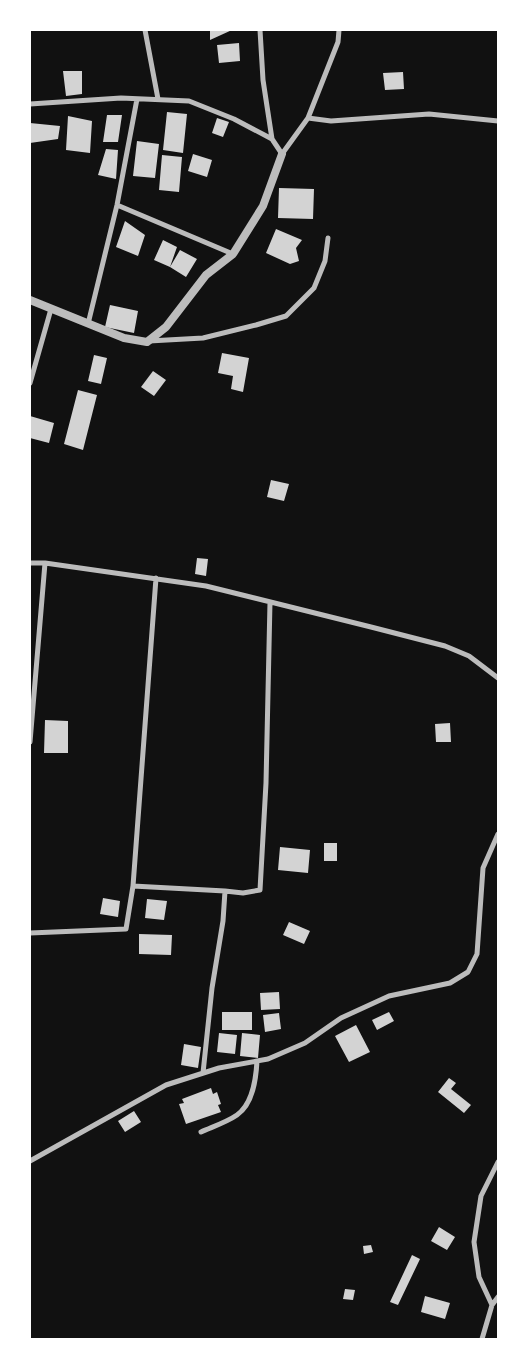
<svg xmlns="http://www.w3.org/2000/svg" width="528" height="1369" font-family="Jost,sans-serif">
<rect width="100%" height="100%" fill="#111"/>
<path fill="#d3d3d3" d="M210 30H232L210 40Z
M239 43 240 61 219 63 217 45Z
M63 71H82V94L66 96Z
M403 72 404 89 385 90 383 73Z
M167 112 187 114 183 153 163 150Z
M107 115H122L118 142H103Z
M68 116 92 121 90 153 66 150Z
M217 118 229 122 223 137 212 133Z
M30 123 60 126 58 139 30 143Z
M137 141 159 144 155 178 133 176Z
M106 149 118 150 116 179 98 175Z
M193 154 212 160 207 177 188 171Z
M162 155 182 157 179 192 159 190Z
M279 188 314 189 313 219 278 218Z
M125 221 145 235 138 256 116 247Z
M276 229 302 240 296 248 299 261 290 264 266 253Z
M163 240 177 247 170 267 154 260Z
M180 250 197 259 186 277 170 267Z
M110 305 138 311 134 333 105 327Z
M222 353 249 358 243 392 231 389 233 376 218 373Z
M94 355 107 358 101 384 88 381Z
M153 371 166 380 154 396 141 387Z
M78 390 97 395 83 450 64 444Z
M30 416 54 423 49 443 30 438Z
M271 480 289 484 284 501 267 497Z
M197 558 208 559 206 576 195 574Z
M45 720 68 721V753H44Z
M450 723 451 742H436L435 724Z
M324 843H337V861H324Z
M280 847 310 850 308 873 278 870Z
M103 898 120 901 118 917 100 914Z
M147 899 167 901 164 920 145 918Z
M289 922 310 931 304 944 283 935Z
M139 934 172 935 171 955 139 954Z
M279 992 280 1009 261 1010 260 993Z
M222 1012H252V1030H222Z
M389 1012 394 1021 377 1030 372 1020Z
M279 1013 281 1029 265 1032 263 1015Z
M356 1025 370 1052 349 1062 335 1036Z
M219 1033 237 1035 235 1054 217 1052Z
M242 1033 260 1035 258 1058 240 1056Z
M184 1044 201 1047 198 1068 181 1065Z
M449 1078 456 1083 451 1089 471 1105 464 1113 438 1092Z
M211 1088 213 1094 217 1092 221 1104 218 1105 221 1112 186 1124 179 1104 184 1103 182 1099Z
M134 1111 141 1122 125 1132 118 1121Z
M439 1227 455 1237 447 1250 431 1241Z
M371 1245 373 1252 364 1254 363 1246Z
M412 1255 420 1259 398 1305 390 1302Z
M345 1289 355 1290 353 1300 343 1299Z
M425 1296 450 1303 445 1319 421 1312Z"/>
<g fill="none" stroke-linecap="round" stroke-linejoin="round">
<path stroke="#bcbcbc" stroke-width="5" d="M145 30 158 99
M260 30 263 80 272 139
M30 104 121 98 189 101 234 119 272 139 282 154 308 118 338 42 339 30
M308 118 331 121 429 114 498 121
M117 205 233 254
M88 324 117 205 137 99
M149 341 203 338 256 325 286 316 314 288 325 261 328 238
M30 383 51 309
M30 563H45L206 586 371 627 445 646 469 656 498 678
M30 742 45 563
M133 886 225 891
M30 933 126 929 133 886 156 578
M203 1073 212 988 223 921 225 891 243 893 260 890 266 783 270 602
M201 1132C212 1127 227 1122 237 1115 253 1104 256 1079 257 1061
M30 1161 166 1085 219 1068 268 1059 305 1043 341 1018 389 996 450 983 468 972 477 954 483 868 498 834
M492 1305 479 1277 474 1242 481 1196 498 1162
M482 1339 492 1305 498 1297"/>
<path stroke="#bcbcbc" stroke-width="8" d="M30 300 124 338 147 342 166 327 206 275 233 254 263 206 282 154"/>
</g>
<rect width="528" height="1369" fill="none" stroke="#ffffff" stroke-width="62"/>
</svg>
